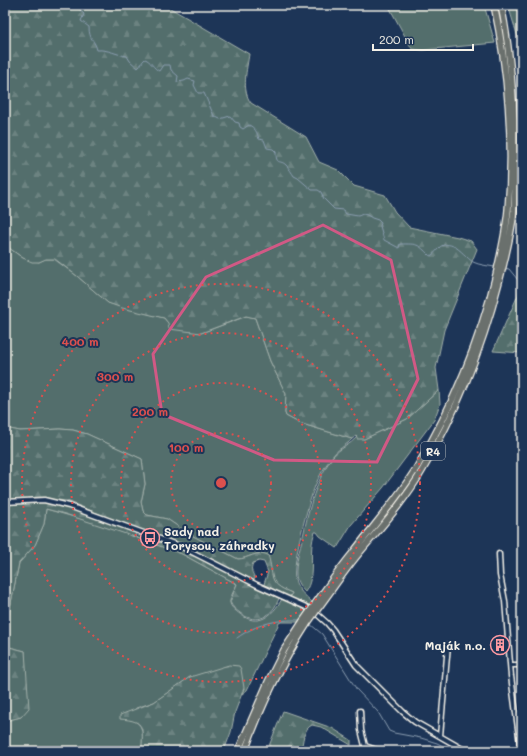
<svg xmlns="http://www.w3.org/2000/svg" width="527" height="756" font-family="Mali,sans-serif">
<defs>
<pattern id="forest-firs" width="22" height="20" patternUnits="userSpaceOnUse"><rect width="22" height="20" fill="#526e6c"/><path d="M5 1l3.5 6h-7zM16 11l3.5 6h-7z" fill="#6c8381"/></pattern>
</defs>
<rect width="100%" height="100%" fill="#1d3557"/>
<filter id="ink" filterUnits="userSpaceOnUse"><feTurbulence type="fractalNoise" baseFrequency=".025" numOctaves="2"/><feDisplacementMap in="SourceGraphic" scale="8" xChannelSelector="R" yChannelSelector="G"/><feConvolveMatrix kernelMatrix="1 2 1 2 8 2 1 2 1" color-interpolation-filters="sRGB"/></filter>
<g filter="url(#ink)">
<path fill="#526e6c" stroke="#a3b0aa" d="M388 5H484L495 43 423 50 412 49Z
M5 245 23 258 39 262 45 259H54L77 276 108 303 164 318 168 323 197 331 201 333 247 316 255 318 270 361 286 394 285 413 286 416 299 423 352 439C346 446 337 449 332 457 325 466 319 476 315 486 308 504 292 562 295 579 297 590 306 596 313 603L310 608 289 598 292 593C265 583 275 576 267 555 257 550 248 559 238 559L189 534 167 519 147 515 143 511 141 502 145 484 142 459 87 434 73 430 60 429 20 431 5 428Z
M439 390 440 404 434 420 383 488 351 525 337 548 320 536 317 532H315C307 551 317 576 305 592 300 587 297 582 296 576 295 563 300 548 303 536 309 508 316 480 333 456 340 448 350 445 357 437L364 439 407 419Z
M46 509 102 525 182 554 237 584C235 589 230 597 230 602 230 607 236 611 240 614 258 628 272 616 282 599L308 610 301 622H281L279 623 247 690 242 694 244 688 190 677 163 696 154 702 136 708 129 719C146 723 142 736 142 751H5V721L21 717 25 671V651L5 646V633L19 563 35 545 44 524Z"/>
<path fill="url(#forest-firs)" stroke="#a3b0aa" d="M5 5H165L249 54C247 69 241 90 251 103L306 137 319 162 338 170 354 186 385 195 395 212 409 227 458 237 471 241 477 249 444 330 436 368 439 390 407 419 364 439H357V437L356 436 352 439 299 423 286 416 285 413 286 394 270 361 255 318 246 316 201 333 169 329 168 323 164 318 122 308 108 303 77 276 55 259H46L39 262H32L23 258 5 245Z
M508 5H513L522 17V51Z
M521 266 522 353 493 351 518 295Z
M5 428 20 431 60 429 73 430 87 434 142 459 145 484 141 502 143 511 147 515 167 519 189 534 238 559C248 559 257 550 268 555 275 576 266 583 292 593L289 598 263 587 268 572 264 562 259 561 253 563C250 570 252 572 255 578L253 582 176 542 134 528 67 501 48 499 47 502 64 506 135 532 136 535 135 537 65 514 46 509 44 524 35 545 19 563 5 633Z
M138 535 150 537 181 549 250 584 279 598C273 616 257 626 240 613 236 610 232 607 230 602L237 584 182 554 137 538Z
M5 646 25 651 29 708 21 717 5 721Z
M229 665 239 666 241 669 244 688 235 712 231 732 224 751H142C142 728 147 721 120 719V715L154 702 190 677Z
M283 711 332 728 351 740V745L321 727 312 725C303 729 303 742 301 751H267Z"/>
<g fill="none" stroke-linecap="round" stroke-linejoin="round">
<path stroke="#8c9eb1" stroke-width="1" d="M79 5V9L84 14 81 21 89 27C89 40 95 40 97 50 108 49 117 55 127 56L130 61 138 68C142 65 141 62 145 59 151 61 153 68 159 71L163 65H170L171 70 178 76 177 82 184 81 188 79 195 81 194 85 198 93H204L214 116 220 119 230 116 235 122 239 123 240 127 243 129 249 125C255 128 257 132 259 139L264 140 267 148 273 149 276 152C276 166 280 159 286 165 289 168 292 173 294 176L298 178 312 190H318L321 192 324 199 334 209 343 210 346 214 358 216 363 214 367 215 372 218 378 220 381 223 380 226 384 240 399 248 400 244C418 244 417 243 430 256 436 254 438 246 444 245 456 242 465 257 473 262 479 265 489 266 495 267
M504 268 509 269 518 280 522 279
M310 624 322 634 357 690 378 712 389 731 394 733 421 738 437 743 453 751
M237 638C256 624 277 619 300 620"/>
<defs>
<path id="minor" d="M5 502 44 500 69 506 182 547 257 585 306 607 318 615 327 623 333 630 356 665 403 712 415 722 466 751
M499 554 500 575 505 601 511 676 521 751
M511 665H522
M360 711 361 730 365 746 379 751
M440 736 448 645"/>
<path id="highway" d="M315 604C327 587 339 570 352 554 374 525 398 498 417 467 453 406 479 344 496 275 501 253 506 232 508 210 514 144 508 70 494 5
M319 607C331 591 343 573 356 557 379 529 404 502 422 471 457 412 482 348 499 282 505 259 511 235 514 211 516 185 515 159 515 133 513 90 510 47 501 5
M238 751 268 682 284 650 303 621
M245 751C261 706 281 664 307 624"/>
</defs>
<use href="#minor" stroke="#f4f1e8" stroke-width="7"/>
<use href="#highway" stroke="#f4f1e8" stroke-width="8"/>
<use href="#minor" stroke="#1d3557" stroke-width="4"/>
<use href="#highway" stroke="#6a706d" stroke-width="5.5"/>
<defs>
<path id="highway-bridge" d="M303 621 315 604
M307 624 319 607"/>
</defs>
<use href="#highway-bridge" stroke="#f4f1e8" stroke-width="8" stroke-linecap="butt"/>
<use href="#highway-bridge" stroke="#6a706d" stroke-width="5.5"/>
</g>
</g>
<path fill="none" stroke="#d15985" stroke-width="3" stroke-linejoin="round" d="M323 225 391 260 418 379 377 462 274 460 162 414 153 354 206 277Z"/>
<g fill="none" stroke="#dc504e" stroke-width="2" stroke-dasharray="2 4">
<circle cx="221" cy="483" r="50"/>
<circle cx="221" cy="483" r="100"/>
<circle cx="221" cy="483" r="150"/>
<circle cx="221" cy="483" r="199"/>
</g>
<defs>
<symbol id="bus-ring" viewBox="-11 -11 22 22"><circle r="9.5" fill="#1d3557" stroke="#ff9aa2" stroke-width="1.5"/><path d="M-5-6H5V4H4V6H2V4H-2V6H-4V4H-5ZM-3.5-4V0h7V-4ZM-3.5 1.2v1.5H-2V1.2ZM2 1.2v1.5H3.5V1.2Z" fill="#ff9aa2"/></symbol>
<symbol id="building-ring" viewBox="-11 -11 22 22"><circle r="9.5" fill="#1d3557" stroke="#ff9aa2" stroke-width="1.5"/><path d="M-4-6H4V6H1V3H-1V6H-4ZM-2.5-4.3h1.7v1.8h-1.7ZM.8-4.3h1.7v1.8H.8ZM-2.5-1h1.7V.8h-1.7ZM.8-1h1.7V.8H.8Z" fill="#ff9aa2"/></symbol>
</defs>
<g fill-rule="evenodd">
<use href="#bus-ring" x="139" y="527" width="22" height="22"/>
<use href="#building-ring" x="489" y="634" width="22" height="22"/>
</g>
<g text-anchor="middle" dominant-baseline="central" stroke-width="4" stroke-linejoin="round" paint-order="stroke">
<rect fill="#1d3557" stroke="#b4b9bc" stroke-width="1" x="421" y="442" width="24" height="18" rx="3"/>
<g font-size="11" font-weight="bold" fill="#f4f1e8">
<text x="433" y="451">R4</text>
</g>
<g font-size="12" font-weight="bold" fill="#f4f1e8" stroke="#1d3557" text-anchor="start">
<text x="164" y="531">Sady nad<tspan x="164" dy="14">Torysou, záhradky</tspan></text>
<text x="486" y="645" text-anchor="end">Maják n.o.</text>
</g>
</g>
<circle cx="221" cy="483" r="6" fill="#dc504e" stroke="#1d3557" stroke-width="2"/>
<g font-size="12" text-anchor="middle" font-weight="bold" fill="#dc504e" stroke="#1d3557" stroke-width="4" stroke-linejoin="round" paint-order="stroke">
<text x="80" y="346">400 m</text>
<text x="115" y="381">300 m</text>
<text x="150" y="416">200 m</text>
<text x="186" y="452">100 m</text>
</g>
<rect width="527" height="756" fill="none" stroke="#1d3557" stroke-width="20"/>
<rect x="10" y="10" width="507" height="736" fill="none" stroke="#f4f1e8" stroke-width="1.5" filter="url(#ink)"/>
<path d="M373 44v6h100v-6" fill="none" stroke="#f4f1e8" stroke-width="2"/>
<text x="379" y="44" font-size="12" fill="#f4f1e8" stroke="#1d3557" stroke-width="3" paint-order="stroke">200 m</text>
</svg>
